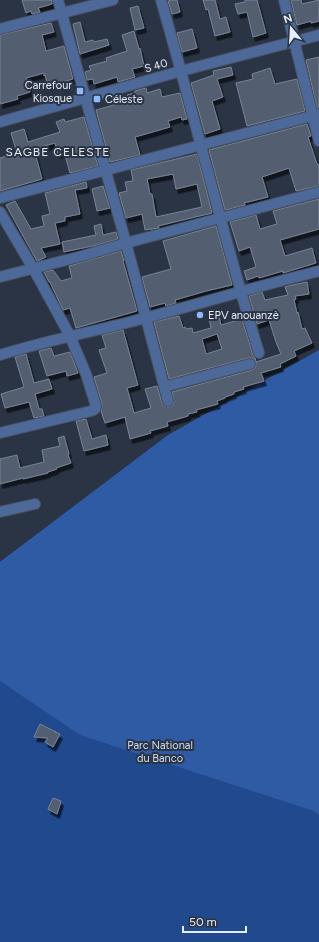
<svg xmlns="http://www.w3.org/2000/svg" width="319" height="942" font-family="Figtree,sans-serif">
<defs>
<filter id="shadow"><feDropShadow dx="2.5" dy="4.5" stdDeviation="0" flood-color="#0009"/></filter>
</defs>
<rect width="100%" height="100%" fill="#2a3445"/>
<path fill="#21498e" d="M319 350V942H0V562L168 435Z"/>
<path fill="#2f5aa4" d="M319 350V815L314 811 80 735 0 681V562L168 435Z"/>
<path fill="#535e70" stroke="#788397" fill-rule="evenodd" filter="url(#shadow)" d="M22 0H52V4L38 8 40 12 32 14 31 11 26 13Z
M172 0H177L180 12 172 14 168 1Z
M203 0H215L220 19 226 17 230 32 215 36 208 9 206 10Z
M245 0H257L266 33 253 37 247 12 238 14 235 4 245 2Z
M291 0H301L302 4 319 0V21L311 23V21L297 25Z
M138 6 144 28 135 30 130 8Z
M80 22 85 42 93 40 94 42 107 39 109 45 80 54 73 24Z
M51 23 54 32 42 35 46 51 64 46 73 79 48 86 45 75 44 76V73L26 78 30 92 17 96 18 99 0 104V35Z
M192 29 197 48 182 52 177 33Z
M134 31 139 49 140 48 144 66 132 69 135 77 118 82 117 77 94 84 93 79 87 80 85 72 91 70 89 66 107 61 106 58 127 51 122 35Z
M319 57V107L317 108 306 60Z
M231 67 233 75 217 79 223 97 212 101 220 129 205 134 191 83 214 75 213 71Z
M270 68 275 84 297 79 305 111 247 126 236 83 253 79 252 74Z
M146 88 147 93 160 89 162 97 180 93 187 119 182 120 181 117 168 121 170 127 135 137 140 155 110 162 96 110 128 101 127 95 135 93V91Z
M84 117 98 166 70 173 64 152 58 154 55 143 34 149 42 179 0 191V158L17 153 11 133 24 129 28 142 60 132 56 122 64 119 65 122Z
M307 124 311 136 308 137 317 164H318L319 168V186L296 191 289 168 262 177 268 197 244 203 245 205 225 210 209 150Z
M197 154 212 213 158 226 159 228 145 230 142 214 126 218 119 193 127 191 125 182 133 181 131 170 168 161ZM173 174 176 189 197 184 202 207 156 217 152 194H150L147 179Z
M86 182 87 188 75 190 80 214 65 217V221L55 223 60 244 41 248 46 257 37 261 6 205 15 201 31 229 44 226 42 216 50 214 45 193Z
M103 186 110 208 97 211 92 189Z
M319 199V229L280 240 285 256 312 248 316 263 283 273V271L259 278 258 276 247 280 244 271 256 267 250 247 239 251 230 222 256 215 260 229 277 224 273 211Z
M101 224 103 235 116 232 118 239 97 245 64 252 62 242 96 235 94 226Z
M216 226 232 285 206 291 175 300 176 303 166 306 165 303 150 307 142 277 171 269 163 241Z
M121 251 124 261H123L137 311 76 328 70 308 63 310 50 282H49L44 272 53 270 61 281 72 278 69 266Z
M307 282 309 294 295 296 296 299 294 300 297 313 298 312 302 329 305 328 312 343 294 351 296 356 280 364 281 367 261 373 264 381 243 387 244 389 234 392V394L225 397V398L217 401 218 404 196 410 197 412 188 414V416L167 422 168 426 150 431 151 433 130 439 125 417 105 423 101 411 102 404 94 377 107 373 99 350 106 348 102 335 123 330 138 385 127 388 134 413 151 408 145 389 157 386 162 403 164 406 169 407 173 405 174 402 172 392 252 370 255 368 256 363 254 359 251 358H248L169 379 154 322 179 316 183 328 185 327 186 329 192 328 193 333 211 328 209 319 219 316 221 325 242 319 253 355 255 358 256 362 281 354 276 342 269 320 257 324 249 296 262 292 265 300 288 295 285 287 292 285ZM217 334 222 349 206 354 202 339Z
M51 348 54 356 70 352 78 373 67 376 66 371 47 376 39 351Z
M26 354 34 383 49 379 52 389 35 394 39 409H42L44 416 34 418 29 402 5 408 1 394 24 387 15 357Z
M86 419 92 439 106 435 108 445 84 451 76 421Z
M64 436 69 454 68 455 71 463 56 468 57 469 48 472V473L23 479V478L0 484V459L17 455 20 468 44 462 42 450 60 446 58 438Z
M40 724 56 732H55L60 734 53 747 45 742 48 738 34 737Z
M53 798 61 801 57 814 48 809Z"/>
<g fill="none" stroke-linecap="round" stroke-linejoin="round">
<defs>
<path id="minor" d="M58 0 126 243 168 401
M161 0C195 118 223 236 259 353
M284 0 319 141
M0 29 113 0
M0 122 181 71 319 35
M0 198 319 114
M0 212 33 268 70 336 86 374 96 406C96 409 94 410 91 411L0 433
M0 277 82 256 126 243 319 192
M0 355C48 340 97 331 145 318 203 303 261 285 319 271
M164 387 250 364
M0 512 35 504"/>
</defs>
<use href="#minor" stroke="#485262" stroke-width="12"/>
<use href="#minor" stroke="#4c699a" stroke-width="10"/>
</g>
<g fill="#8fb8fd" stroke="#2a3445" stroke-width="1.5">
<rect x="76" y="87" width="8" height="8" rx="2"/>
<rect x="93" y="95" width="8" height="8" rx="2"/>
<circle cx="200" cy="315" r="4"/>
</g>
<g text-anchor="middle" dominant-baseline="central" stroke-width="4" stroke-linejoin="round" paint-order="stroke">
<g font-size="11" fill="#e7edf8" stroke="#2a3445">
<text transform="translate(156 66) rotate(-16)">S 40</text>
</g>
<g font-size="11" fill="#e7edf8" stroke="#2a3445" text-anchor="start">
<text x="72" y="85" text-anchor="end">Carrefour<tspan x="72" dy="13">Kiosque</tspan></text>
<text x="105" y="99">Céleste</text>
<text x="208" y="315">EPV anouanzè</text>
</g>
<g font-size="11" fill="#d1ddf2" stroke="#2a3445">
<text x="160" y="745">Parc National<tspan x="160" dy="13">du Banco</tspan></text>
</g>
<g font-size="12" letter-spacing="1" fill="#e7edf8" stroke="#2a3445">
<text x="58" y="152">SAGBE CELESTE</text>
</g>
</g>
<g transform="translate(291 28) rotate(342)" stroke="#2a3445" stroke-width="3" paint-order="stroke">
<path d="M0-3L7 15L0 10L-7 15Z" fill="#e7edf8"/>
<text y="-6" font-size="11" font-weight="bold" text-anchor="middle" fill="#e7edf8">N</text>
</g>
<path d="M183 926v6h63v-6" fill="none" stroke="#e7edf8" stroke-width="2"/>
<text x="189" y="926" font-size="12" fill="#e7edf8" stroke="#2a3445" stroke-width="3" paint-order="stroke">50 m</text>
</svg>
